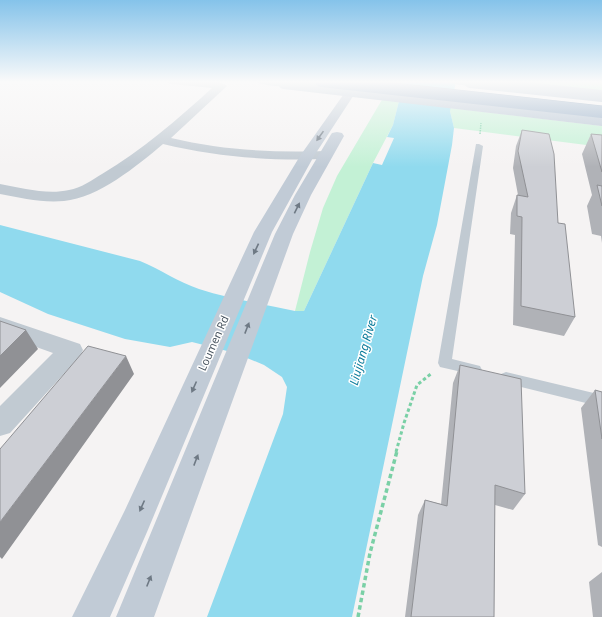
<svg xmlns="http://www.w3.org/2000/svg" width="602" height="617" font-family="'Noto Sans',sans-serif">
<rect width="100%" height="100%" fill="#f5f3f3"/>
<path fill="#c3f1d5" d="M393 81H404L393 125 373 163 304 311H295L310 252 323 208 337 176Z
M486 81H586L602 82V93Z
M450 108 602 126V147L454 128 450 111Z"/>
<path fill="#90daee" d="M404 81H456L450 111 454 128 452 145 437 225 423 276 352 617H207L283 414 287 387 282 377 264 365 235 353 192 342 170 347 125 339 48 314 0 292V225L140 261C160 269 178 282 199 289 230 299 263 304 295 311H304L373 163 382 165 394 138 387 137 393 125Z"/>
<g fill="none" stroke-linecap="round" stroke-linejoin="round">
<path stroke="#7ad0a6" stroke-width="1.5" stroke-dasharray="1.5 1" stroke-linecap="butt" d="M480 134 481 123"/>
<path stroke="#7ad0a6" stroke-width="3" stroke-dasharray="3.5 2.5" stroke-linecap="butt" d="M396 452 404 423 417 385 432 373"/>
<path stroke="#7ad0a6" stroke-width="3.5" stroke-dasharray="4.5 3" stroke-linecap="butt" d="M358 617 370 553 397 451"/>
<path fill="#c1cad2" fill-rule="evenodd" d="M476 144H479L483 146 452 359 480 366 482 370 480 374 475 375 440 367 438 363Z
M506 372 602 395V407L501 382 499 378 501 374Z"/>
<path fill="#c1cad2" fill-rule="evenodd" d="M167 81C178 81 220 78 227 86L171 138C221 150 273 153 325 151L330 152 332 155 330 158 325 159C270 161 217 157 163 144 137 166 98 198 64 201 42 203 21 198 0 194V184C22 188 47 195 69 190 81 188 92 180 102 174 142 150 177 120 212 88L172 84 168 83Z
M0 317 80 344 83 350 80 356 10 433 0 436V406L53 353 0 334Z"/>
<path fill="#c1cbd6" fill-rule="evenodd" d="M353 81H363L314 156 272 232 147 532 110 617H72L125 510 254 232 300 156Z
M337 132 342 133 344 136 311 195 293 234 154 617H116L275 234 295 195 330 136 332 133Z"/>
<path fill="#b3c2d1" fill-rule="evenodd" d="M257 81H288L289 83C284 89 266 85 258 83Z
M450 81H475V82C470 87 458 85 451 83Z"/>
<defs>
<path id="highway-bridge" d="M321 81 602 112"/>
</defs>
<use href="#highway-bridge" stroke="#7690ad" stroke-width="13" stroke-linecap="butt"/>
<path stroke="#b3c2d1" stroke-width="12" d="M470 82 602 96
M284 83 602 120"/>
<use href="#highway-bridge" stroke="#8ba5c1" stroke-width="12"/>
</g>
<path fill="#b0b2b7" d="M522 130 558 223 575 317 564 336 513 325 515 235 510 234 511 213 517 195H518L513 168 516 146Z
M591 134 602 135V243L601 236 592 234 587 206 592 195 582 154Z
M460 365 525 494 513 510 495 505 494 617H405L418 515 425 500 441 504 453 383Z
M595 390 602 392V547L598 545 581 408Z
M602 572V617H593L589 582Z"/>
<path fill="#909195" d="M26 330 38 349 0 388V356Z
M126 356 134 374 2 559 0 557V522Z"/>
<path fill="#cdcfd5" stroke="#909195" d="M522 130 549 134 554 154 558 223 565 224 575 317 521 306 522 217 517 216V195L528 197 518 151Z
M591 134 602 135V172Z
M597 185 602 186V206Z
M0 321 26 330 0 356Z
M88 346 126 356 0 522V449Z
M460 365 521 379 525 494 495 485 494 617H411L425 500 447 506Z
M595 390 602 392V439Z"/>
<defs><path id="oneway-solid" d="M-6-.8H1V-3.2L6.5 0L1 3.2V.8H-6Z"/></defs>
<g fill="#6e7984">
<use href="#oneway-solid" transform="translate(320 136) rotate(125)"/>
<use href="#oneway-solid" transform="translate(297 208) rotate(-64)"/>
<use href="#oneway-solid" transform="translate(256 249) rotate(115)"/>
<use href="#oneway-solid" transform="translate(247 328) rotate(-69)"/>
<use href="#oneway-solid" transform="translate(194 387) rotate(114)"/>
<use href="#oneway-solid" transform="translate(196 460) rotate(-69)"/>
<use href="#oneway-solid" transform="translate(142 506) rotate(114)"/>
<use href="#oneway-solid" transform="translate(149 581) rotate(-68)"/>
</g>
<linearGradient id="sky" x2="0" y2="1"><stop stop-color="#85c3ea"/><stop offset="0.49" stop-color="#fafafa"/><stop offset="1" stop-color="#fafafa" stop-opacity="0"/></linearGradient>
<rect width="602" height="167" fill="url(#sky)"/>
<g text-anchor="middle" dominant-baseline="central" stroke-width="3" stroke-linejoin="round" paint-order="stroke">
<g font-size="11" fill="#4a5661" stroke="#fff">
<text transform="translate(213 343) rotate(-66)">Loumen Rd</text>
</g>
<g font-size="12" font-style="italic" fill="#0c7c9b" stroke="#fff">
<text transform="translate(363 350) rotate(-74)">Liujiang River</text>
</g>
</g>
</svg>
